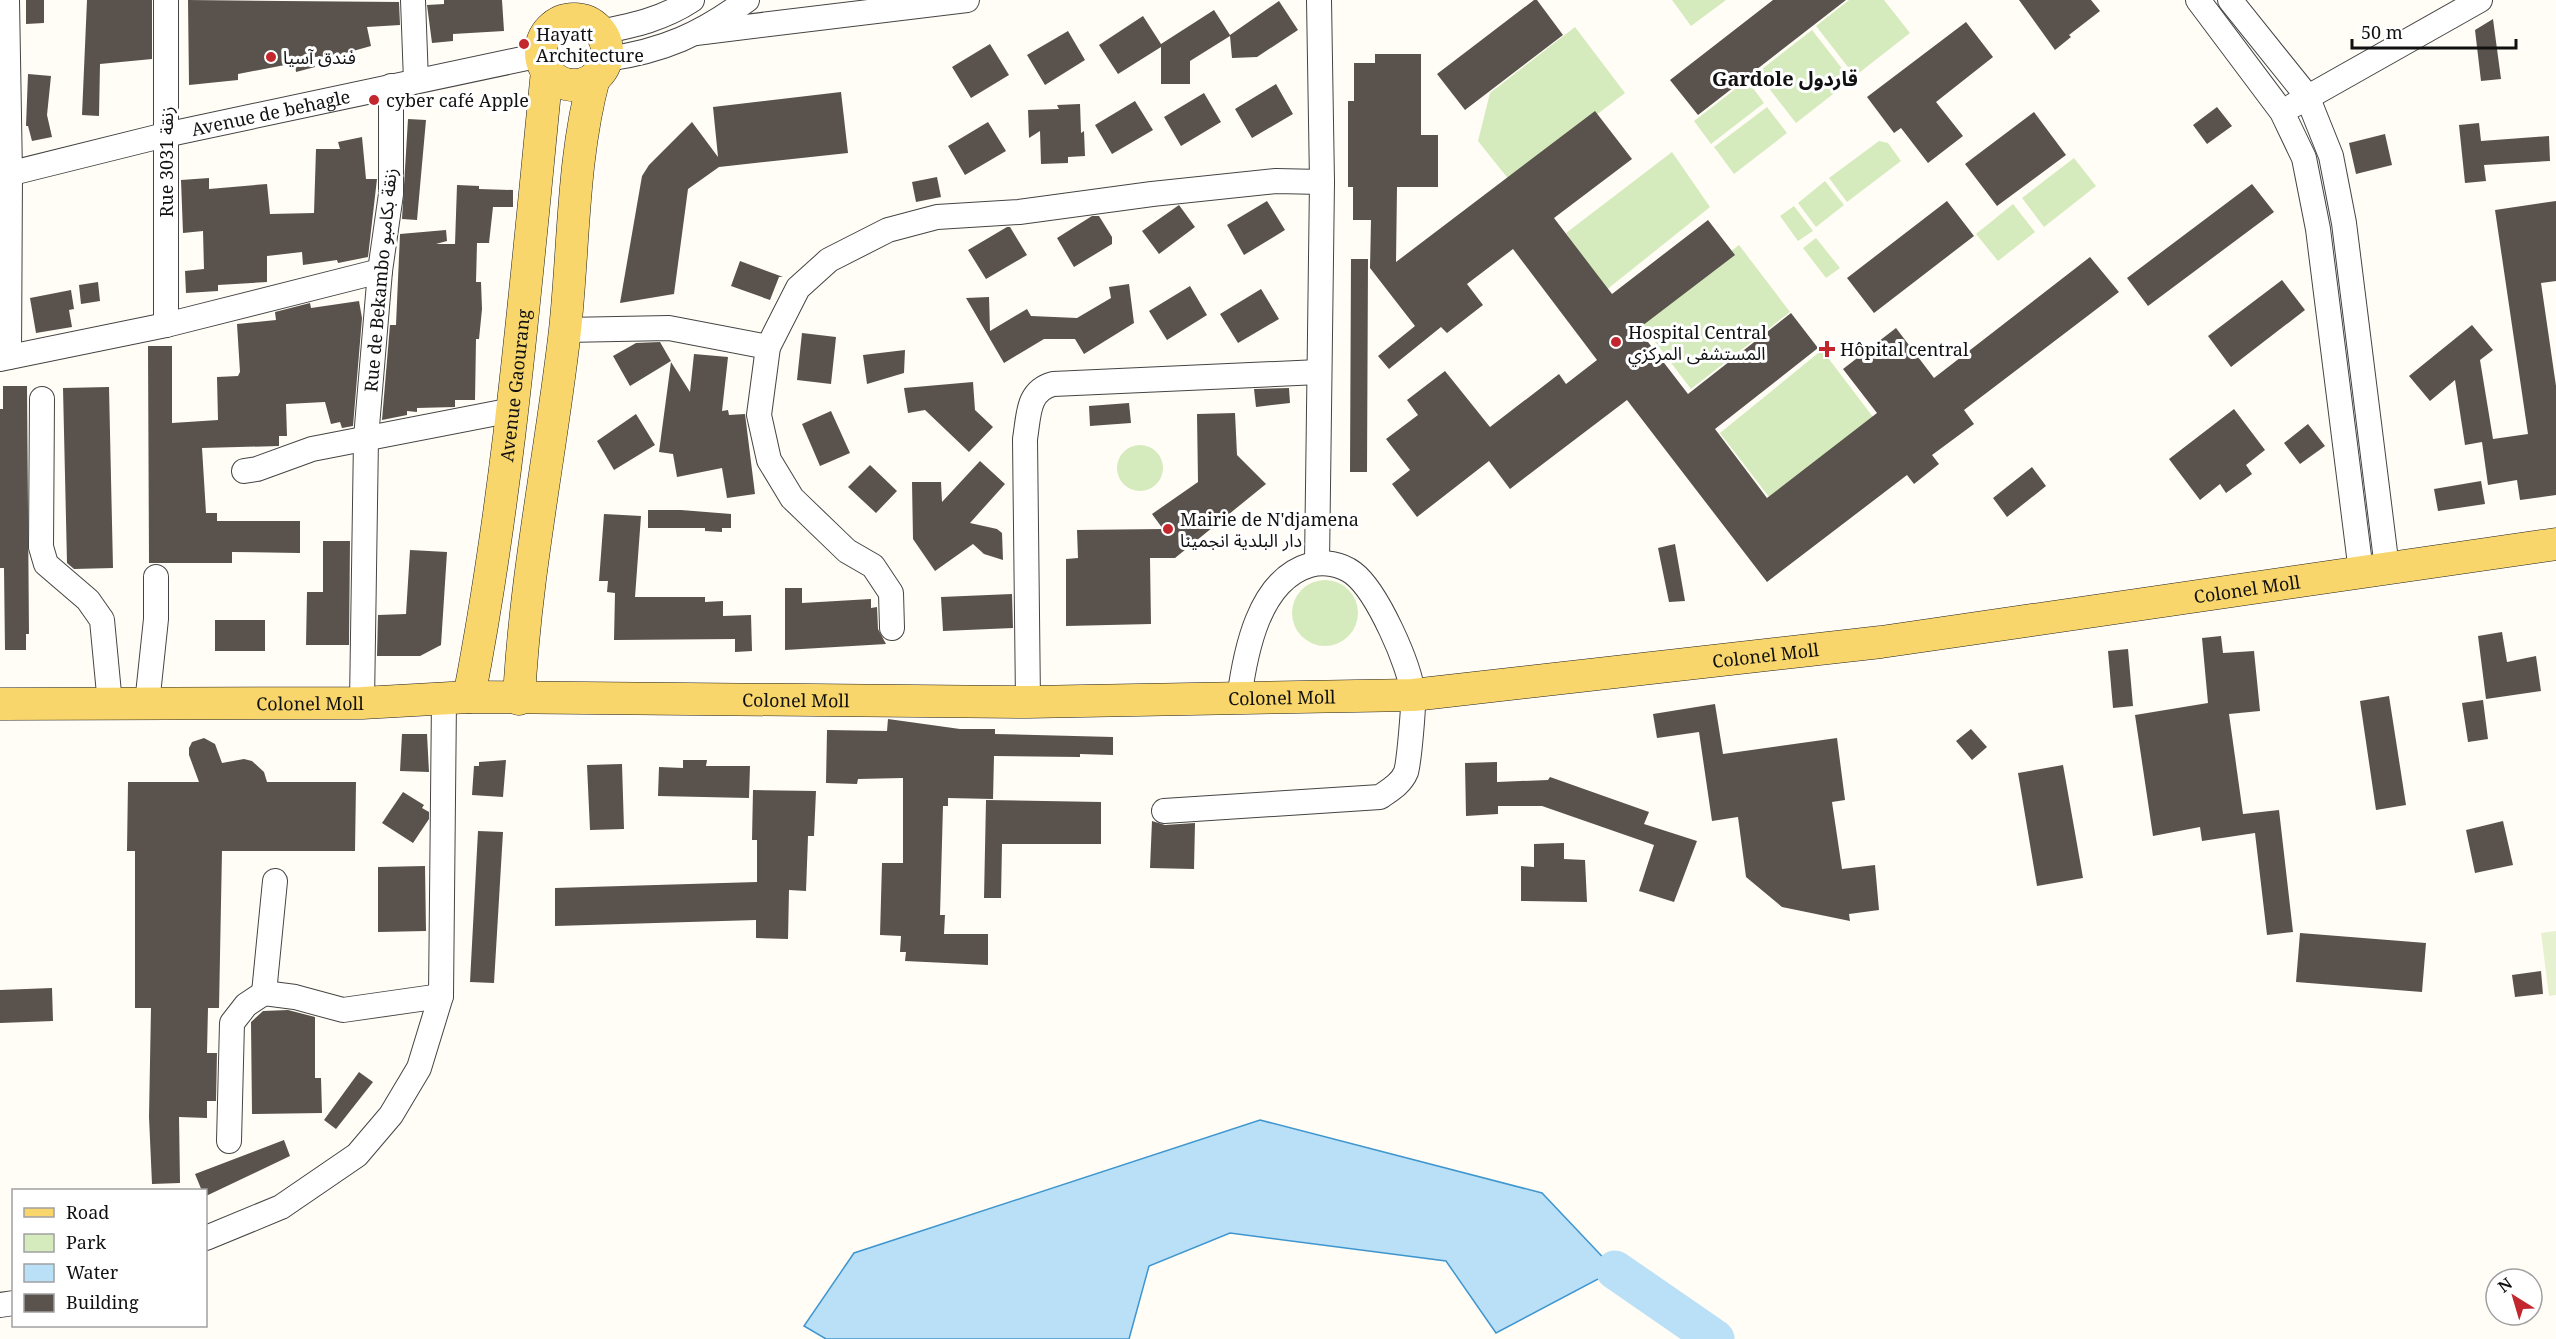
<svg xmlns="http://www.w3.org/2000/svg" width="2556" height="1339" font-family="'Noto Serif','Noto Sans Arabic',serif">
<rect width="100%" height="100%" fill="#fffdf5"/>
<path fill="#d5ebbd" d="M1672 0H1726L1691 26Z
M1849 0H1884L1910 33 1855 76 1816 26Z
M1575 27 1625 93 1510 181 1478 141 1490 93Z
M1812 30 1851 80 1796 123 1757 73Z
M1747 80 1764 103 1711 144 1694 121Z
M1767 107 1787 133 1734 174 1714 147Z
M1879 141 1888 143 1901 161 1847 202 1829 178Z
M1672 152 1710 207 1605 291 1566 233Z
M2074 158 2096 186 2044 227 2022 198Z
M1825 181 1844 205 1816 227 1798 203Z
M2013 204 2035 232 1998 261 1976 234Z
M1794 206 1813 231 1798 241 1780 216Z
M1816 238 1840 268 1826 278 1803 248Z
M1739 245 1790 312 1691 389 1640 322Z
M1822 350 1873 417 1769 497 1720 433Z
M1117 468a23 23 0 1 1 46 0a23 23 0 1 1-46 0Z
M1292 613a33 33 0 1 1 66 0a33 33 0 1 1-66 0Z"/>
<path fill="#e6f2cf" d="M2556 931V995L2549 996 2541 933Z"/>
<path fill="#b9e0f7" stroke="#3f96cf" stroke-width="1.5" d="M1260 1120 1542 1193 1615 1270 1496 1333 1446 1261 1230 1233 1149 1266 1129 1339H826L804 1326 854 1253Z"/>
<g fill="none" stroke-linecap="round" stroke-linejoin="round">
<path stroke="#b9e0f7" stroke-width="39" d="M1615 1270 1715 1339"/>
</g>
<path fill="#5a524d" d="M26 0H44V23L26 24Z
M87 0H152V59L100 64 99 116 82 115Z
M188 0 399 2 400 25 367 27 371 46 335 56 313 57 315 67 296 72 295 63 238 74V80L189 85Z
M444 0H502L504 31 453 34V41L432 43 427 5 444 4Z
M1534 0H1537L1563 35 1465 110 1437 74Z
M1773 0H1846L1698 115 1670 80Z
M2019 0H2091L2100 11 2069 35 2071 37 2055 50Z
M1279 1 1298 30 1257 57 1232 58 1230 36 1190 61V84H1161V47L1118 74 1099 45 1143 16 1161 44 1214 10 1230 35Z
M2493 19 2501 79 2481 81 2475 30Z
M1966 22 1993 57 1936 102 1963 136 1928 163 1901 128 1894 133 1867 97Z
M1068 31 1085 60 1045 85 1027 55Z
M990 44 1009 75 971 98 952 67Z
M1375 54H1421V135H1438V187H1397L1396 262 1595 111 1632 159 1554 218 1612 294 1708 220 1735 255 1638 329 1688 394 1791 313 1818 348 1715 429 1767 498 1877 413 1843 369 1896 328 1934 378 2090 257 2119 292 1964 410 1974 424 1932 455 1939 464 1914 484 1907 475 1767 582 1627 400 1510 489 1489 461 1417 517 1392 484 1410 470 1386 439 1418 415 1407 400 1445 371 1490 427 1559 374 1566 384 1597 360 1513 249 1467 284 1483 305 1447 333 1441 327 1389 369 1378 356 1415 326 1370 268 1371 220H1353V187H1348V101H1354V63H1375Z
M28 74 51 76 47 115 52 137 32 141 28 126H26Z
M1276 84 1293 114 1252 138 1235 109Z
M841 92 848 153 719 167 688 189 674 294 620 303 642 176 649 165 692 122 718 157 713 107Z
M1204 93 1221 122 1181 146 1164 117Z
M1135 101 1153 130 1112 154 1095 125Z
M1080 104 1081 133 1084 131 1085 156 1068 157V163L1041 164 1040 131 1029 138 1028 110 1059 109 1057 105Z
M2217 107 2232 126 2207 144 2193 125Z
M2034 112 2066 155 1997 206 1965 164Z
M408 119 426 120 417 220 402 219Z
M988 122 1006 151 965 175 948 146Z
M2479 123 2481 141 2549 136 2550 161 2484 165 2486 181 2465 183 2459 125Z
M2385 134 2392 165 2356 174 2349 143Z
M362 137 366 179H377L368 257 338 263 337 260 303 265 302 252 267 256V282L218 285V291L186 293 185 271 204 269 203 231 183 233 181 180 209 178V189L267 184 270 214 314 213 316 149H340L338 142Z
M937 177 941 197 916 202 912 182Z
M2252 184 2274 212 2148 306 2127 278Z
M457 185 479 186V189L513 190V207H493L489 243H477L476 282H481L482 309 479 339H476L475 400H455V407L417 408V412L407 411V415L382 420 390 325H396L400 234 446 230 447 241 436 244H455Z
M1267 201 1285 230 1244 255 1227 225Z
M1947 201 1974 236 1874 313 1847 278Z
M2556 201V281L2541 283 2556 386V495L2520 500 2517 480 2488 485 2482 442 2465 445 2455 380 2430 401 2409 376 2472 325 2493 350 2480 360 2493 439 2528 434 2495 210Z
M1179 205 1195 227 1159 254 1142 231Z
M1092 216H1099L1112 237V244L1074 267 1057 238Z
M1007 227H1010L1027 255 986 279 968 250Z
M1351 259H1368L1367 472H1350Z
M740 261 783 277H779L770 300 731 286Z
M2282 280 2305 310 2231 367 2208 336Z
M98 282 100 301 81 304 79 285Z
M1129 284 1134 323 1084 354 1075 339H1044L1004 363 966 298 989 297 990 331 1027 309 1031 316 1077 318 1111 298 1109 287Z
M1190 286 1207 315 1167 340 1149 311Z
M1261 289 1279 319 1238 343 1220 314Z
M71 290 74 309 69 310 72 327 36 333 30 298Z
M359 301 362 318 353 426 342 428 340 422 331 424 325 402 286 404 287 436H279V446L202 448 206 513H217V521H300V553L232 552V563H149L148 346H172V423L218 420 217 377 238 376 240 372 237 324 276 320 275 312 310 303 311 308Z
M802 333 836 337 831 384 797 380Z
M660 342 671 361 630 386 613 356 636 343Z
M905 350 904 373 867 384 863 355Z
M694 354 728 357 722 411 728 410 729 415 745 414 755 494 727 498 722 468 677 477 673 454 659 452 671 362 690 392Z
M973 382 975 410 993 427 969 452 925 410 908 413 904 388Z
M3 386H27L29 634H26V650H5L4 568H0V409H3Z
M109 387 113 568 74 569 67 563 63 388Z
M1289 388 1290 403 1256 407 1254 389Z
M1129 403 1131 423 1090 426 1089 406Z
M2234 409 2265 450 2246 465 2252 474 2226 493 2220 484 2200 500 2169 459Z
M831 411 850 453 820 466 802 424Z
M1235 413 1237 455 1266 484 1175 558H1150L1151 624 1066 626V559L1078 558 1077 530 1163 529 1152 514 1198 482 1197 414Z
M636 414 655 445 614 470 597 441Z
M2308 424 2325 446 2300 464 2284 443Z
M980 461 1005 484 970 523 997 529 1002 533 1003 560 984 554 973 544 935 571 913 539 912 482H941L942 502Z
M870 465 897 491 876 513 848 487Z
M2032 467 2046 486 2007 517 1993 498Z
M2481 481 2485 504 2438 511 2434 489Z
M648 510H681L731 514V528H722V532L705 531V528H648Z
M604 514 641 516 635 597H705V602L723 601V616L751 615 752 651 735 652V639L614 640 615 593 607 592 608 581H599Z
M323 541H350L349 645H306L307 592H323Z
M1675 544 1685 601 1669 602 1658 548Z
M410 550 447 552 441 645 420 656H377L378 615 406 614Z
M785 588H802V603L871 599V608L877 607 878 629 886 644 785 650Z
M1012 594 1013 628 943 631 941 597Z
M215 620H265V651H215Z
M2502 632 2507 662 2536 656 2541 691 2486 699 2478 636Z
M2221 636 2223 653 2254 651 2260 711 2229 714 2243 814 2279 810 2293 932 2267 935 2255 833 2202 841 2200 827 2153 836 2135 715 2208 703 2202 638Z
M2128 649 2133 706 2113 708 2108 651Z
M2389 696 2406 805 2376 810 2360 701Z
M2483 700 2488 739 2468 742 2462 703Z
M1715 704 1723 754 1837 738 1845 800 1832 802 1842 869 1875 865 1879 910 1849 914 1850 921 1782 907 1746 877 1738 817 1712 821 1699 732 1657 738 1653 714Z
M888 719 960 729H995V734L1113 737V755L1080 754V757L994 756 993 799 948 798V806H943L940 915H945L944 934H988V965L905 961 906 952H900L901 936 880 935 882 863H903V778L858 779 857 784 826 783 827 730 887 731Z
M1971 729 1987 747 1972 760 1956 741Z
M402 734H427L429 772 400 771Z
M204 738 215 744 222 763 244 759 252 761 264 772 267 782H356L355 851H222L219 1008H208L207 1053H217L216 1101H207V1118L179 1117 180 1183 152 1184 149 1117 151 1008H135V851H127L128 782H199L189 755V748L192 742Z
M506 760 503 797 472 795 474 766H479V762Z
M683 760H707L706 766H750L749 798 658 796 659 767 683 768Z
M1497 762V782L1548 780 1550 777 1649 812 1644 824 1697 841 1674 902 1639 891 1654 845 1542 806H1498V814L1466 816 1465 763Z
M622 764 624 829 590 830 587 765Z
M2063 765 2083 878 2037 886 2018 773Z
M753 790 816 791 814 836H808L806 891 789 890 788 939 756 938V920L555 926V888L757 882V840H752Z
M403 792 424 805 422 808 429 812V819L413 843 382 823Z
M986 800 1101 802V844H1002L1001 898H984Z
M1152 821 1165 825 1195 823 1194 869 1150 868Z
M2503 821 2513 865 2475 873 2466 830Z
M478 831 503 832 494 983 470 982Z
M1564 843V859L1585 860 1587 902 1521 901V866L1534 867V844Z
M425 866 426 931 378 932V867Z
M2300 933 2426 943 2422 992 2296 982Z
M2541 971 2543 994 2515 997 2512 975Z
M52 988 53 1021 0 1023V990Z
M288 1010 315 1017V1078H321L322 1113 252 1114 251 1022 263 1011Z
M359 1072 373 1082 336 1129 324 1120Z
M284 1140 290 1156 206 1196V1191H202L195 1174Z"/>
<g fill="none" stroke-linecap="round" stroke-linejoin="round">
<defs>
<g id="minor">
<path d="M7 0 10 174 9 357"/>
<path d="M413 0 416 81"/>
<path d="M2198 0 2282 112 2304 158 2318 229 2361 572"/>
<path d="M2230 0 2307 96 2331 156 2344 223 2387 568"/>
<path d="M601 32C635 25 663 19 692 0"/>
<path d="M696 33 967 0"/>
<path d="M607 59C663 51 702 34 747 0"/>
<path d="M2294 105 2480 0"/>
<path id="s1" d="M0 176 165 135 541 55"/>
<path d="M166 325V0"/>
<path d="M565 330 669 328 768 347"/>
<path d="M0 359 166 325 380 271"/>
<path d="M42 399 41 547 46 564 88 600 102 620 110 704"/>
<path d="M244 471 257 469 312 449 513 410"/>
<path d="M1317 563 1322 182 1319 0"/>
<path d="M892 628 891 593 873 566 847 551 792 498 769 460 759 415 768 347 798 288 829 260 888 230 937 217 1019 212 1152 194 1276 181 1322 182"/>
<path d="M1028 702 1025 439C1029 415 1027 391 1053 384L1319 372"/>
<path d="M362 703 366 438 380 271 391 194V86"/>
<path d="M147 704 156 619V577"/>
<path d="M1164 811 1380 797C1390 790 1401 784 1406 772 1409 762 1414 706 1413 695 1410 665 1377 591 1353 573 1341 564 1324 561 1310 565 1258 580 1245 654 1239 699"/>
<path d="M264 993 275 881"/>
<path d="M229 1141 232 1023 246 1005 264 993 295 997 343 1010 441 996"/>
<path d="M206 1238 281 1207 357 1155 391 1115 419 1068 441 996 444 699"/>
<path d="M0 1305 14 1303"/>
</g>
<g id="major">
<circle cx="574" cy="52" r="33"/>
<path id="s2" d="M469 697C509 491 526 280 547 71"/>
<path d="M519 699C525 575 551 453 565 330 574 246 572 160 594 78"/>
<path id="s3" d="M0 704 362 703 469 697 1028 702 1413 695 1881 642 2556 544"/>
</g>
</defs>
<use href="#minor" stroke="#444" stroke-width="26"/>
<use href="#major" stroke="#222" stroke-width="33"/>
<use href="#minor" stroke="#fff" stroke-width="24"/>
<use href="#major" stroke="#f9d66b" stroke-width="32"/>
</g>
<g fill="#c4262e" stroke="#fff" stroke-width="2">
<circle cx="524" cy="44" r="6"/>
<circle cx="271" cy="57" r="6"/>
<circle cx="374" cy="100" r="6"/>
<circle cx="1616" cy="342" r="6"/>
<path d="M1824 340h6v6h6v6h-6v6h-6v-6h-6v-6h6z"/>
<circle cx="1168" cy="529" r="6"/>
</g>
<g text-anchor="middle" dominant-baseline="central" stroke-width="6" stroke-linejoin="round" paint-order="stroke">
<g font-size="18" fill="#111" stroke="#fff" text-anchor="start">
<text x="536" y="34">Hayatt<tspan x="536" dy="21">Architecture</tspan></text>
<text x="283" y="57">فندق آسيا</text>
<text x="386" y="100">cyber café Apple</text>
<text x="1628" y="332">Hospital Central<tspan x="1628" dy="21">المستشفى المركزي</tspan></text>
<text x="1840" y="349">Hôpital central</text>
<text x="1180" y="519">Mairie de N'djamena<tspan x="1180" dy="21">دار البلدية انجمينا</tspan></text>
</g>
<g font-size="18" fill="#111" stroke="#fff">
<text stroke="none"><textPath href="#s1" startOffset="278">Avenue de behagle</textPath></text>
<text transform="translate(166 162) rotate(-90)">Rue 3031 زنقة</text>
<text transform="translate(380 280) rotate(-85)">Rue de Bekambo زنقة بكامبو</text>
<text stroke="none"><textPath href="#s2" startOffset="315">Avenue Gaourang</textPath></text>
<text stroke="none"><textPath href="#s3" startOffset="2254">Colonel Moll</textPath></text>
<text stroke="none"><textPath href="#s3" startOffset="1768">Colonel Moll</textPath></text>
<text stroke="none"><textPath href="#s3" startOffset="1282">Colonel Moll</textPath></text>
<text stroke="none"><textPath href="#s3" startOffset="796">Colonel Moll</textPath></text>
<text stroke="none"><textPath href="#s3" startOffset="310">Colonel Moll</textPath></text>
</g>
<g font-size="20" font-weight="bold" fill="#111" stroke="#fff">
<text x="1785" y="78">Gardole قاردول</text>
</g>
</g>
<rect x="12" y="1189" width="195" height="138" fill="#ffffff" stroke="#a0a0a0" stroke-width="1.5"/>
<rect x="24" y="1208" width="30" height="9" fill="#f9d66b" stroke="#a0a0a0" stroke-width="1.5"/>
<text x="66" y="1219" font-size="18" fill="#111111">Road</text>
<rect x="24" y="1234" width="30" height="18" fill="#d5ebbd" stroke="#a0a0a0" stroke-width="1.5"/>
<text x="66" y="1249" font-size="18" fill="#111111">Park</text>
<rect x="24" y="1264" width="30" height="18" fill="#b9e0f7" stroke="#a0a0a0" stroke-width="1.5"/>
<text x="66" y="1279" font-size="18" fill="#111111">Water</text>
<rect x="24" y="1294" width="30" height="18" fill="#5a524d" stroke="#a0a0a0" stroke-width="1.5"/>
<text x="66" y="1309" font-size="18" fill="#111111">Building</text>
<g transform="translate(2514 1297) rotate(323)"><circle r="28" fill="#ffffff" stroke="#a0a0a0" stroke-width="1.5"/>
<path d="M0-4.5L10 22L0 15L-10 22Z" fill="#c4262e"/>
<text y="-9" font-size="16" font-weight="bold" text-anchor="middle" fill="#111111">N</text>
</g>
<path d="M2352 39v9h164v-9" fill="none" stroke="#111111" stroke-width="3"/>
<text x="2361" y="39" font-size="18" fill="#111111" stroke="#ffffff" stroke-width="4.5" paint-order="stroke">50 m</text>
</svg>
